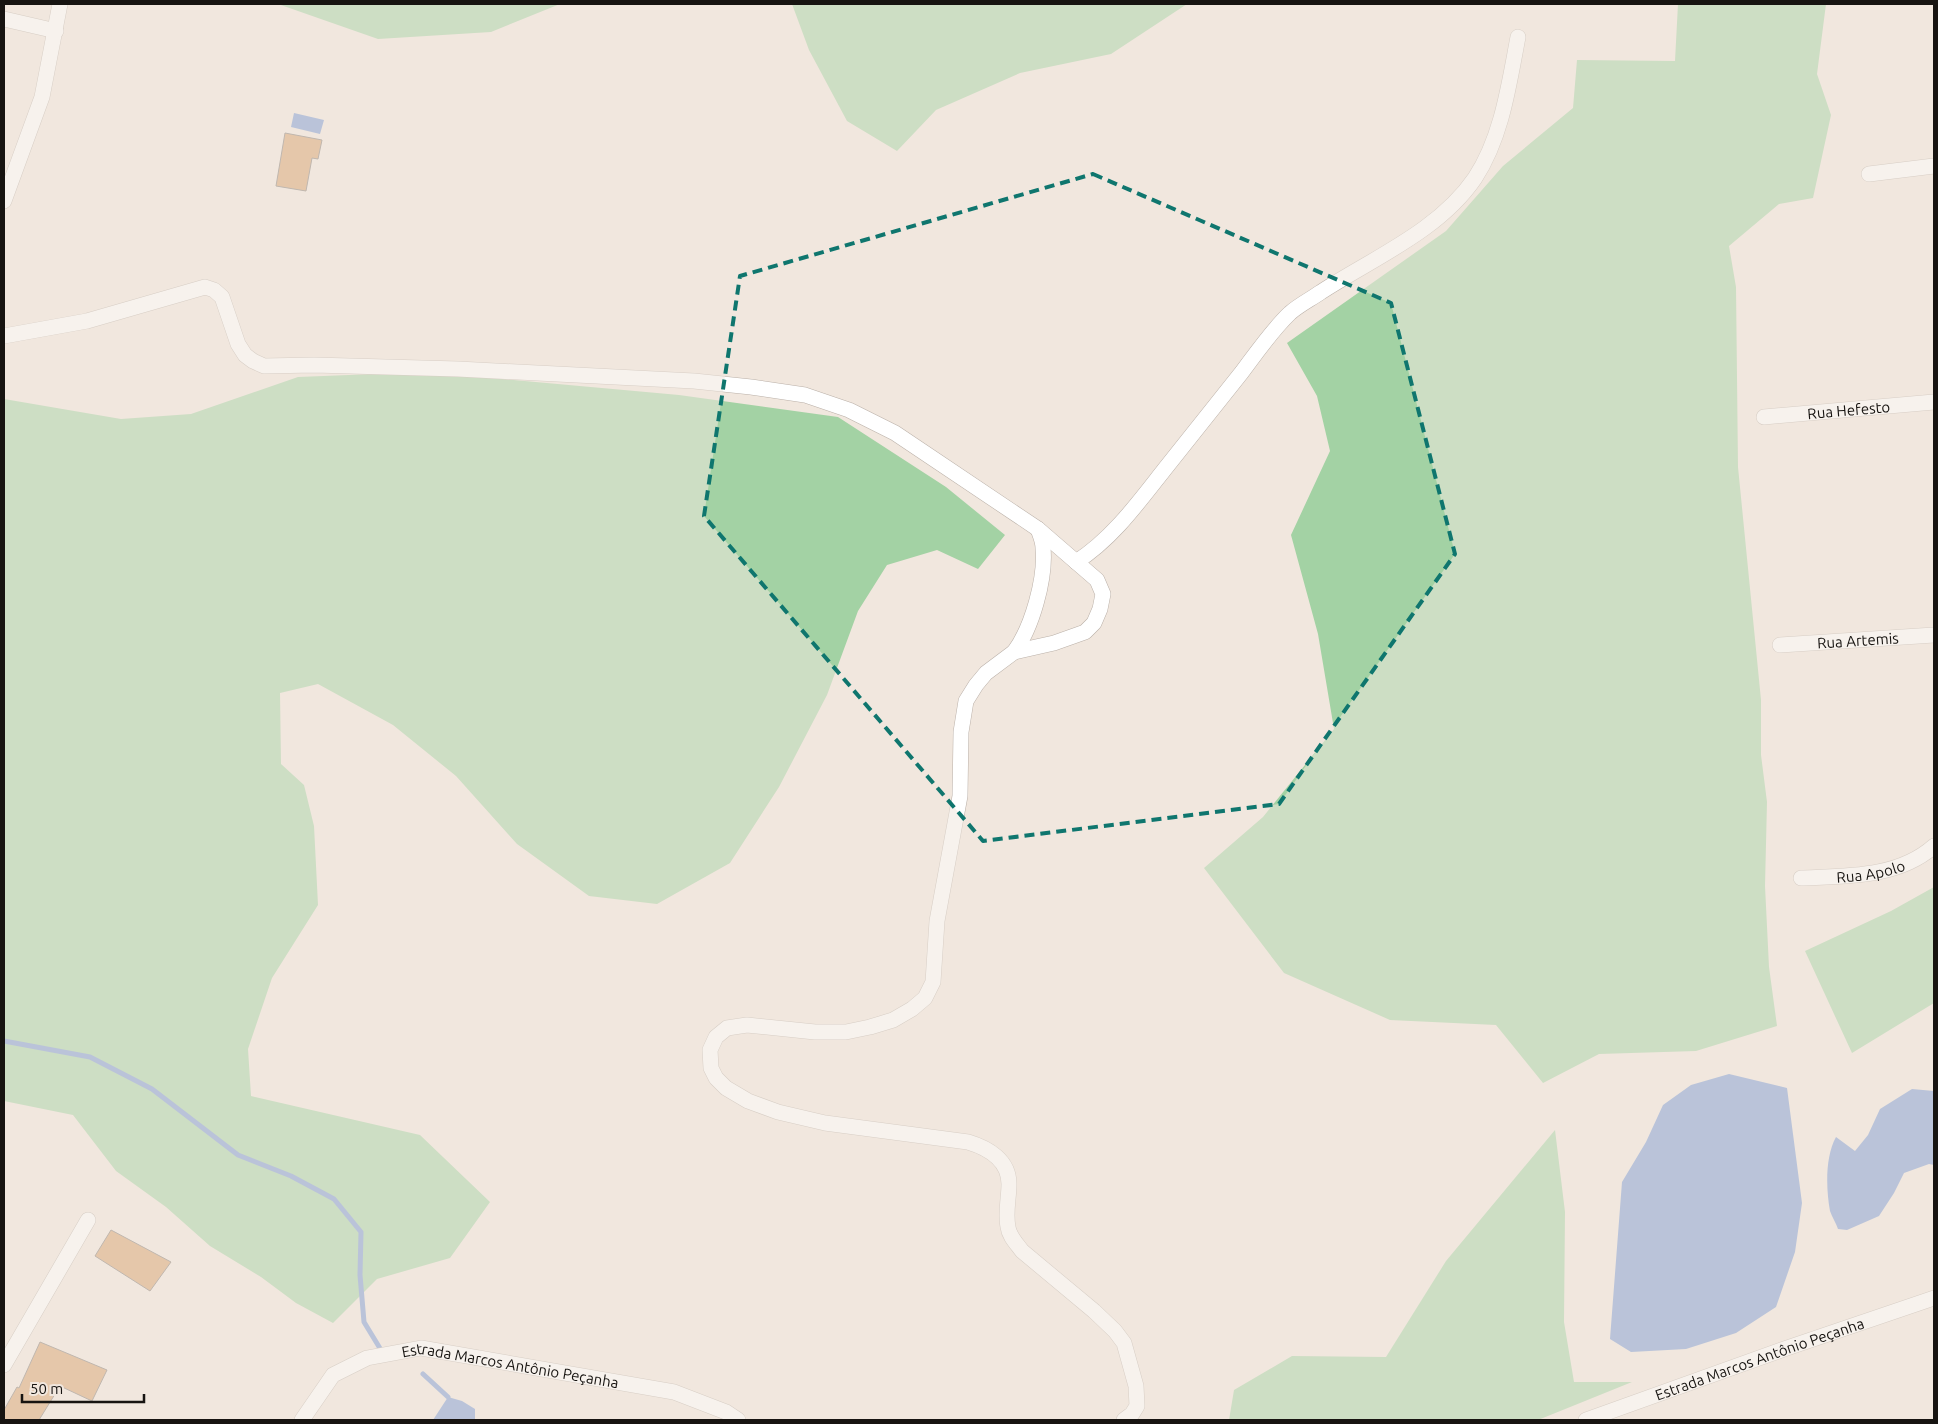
<svg xmlns="http://www.w3.org/2000/svg" width="1938" height="1424" font-family="Ubuntu,sans-serif">
<rect width="100%" height="100%" fill="#f1e7de"/>
<path fill="#a3d2a4" d="M278 4H560L491 32 378 39Z
M792 4H1187L1111 54 1020 73 936 110 897 151 847 121 809 50Z
M1678 4H1826L1817 74 1831 115 1813 198 1779 204 1729 246 1736 287 1738 467 1761 700V755L1767 802 1765 886 1769 967 1777 1026 1696 1051 1599 1054 1543 1083 1496 1025 1390 1020 1284 973 1204 868 1263 817 1334 729 1318 634 1291 535 1330 451 1317 396 1287 343 1446 231 1503 166 1573 108 1577 60 1675 61Z
M425 372 679 395 838 417 946 487 1005 535 978 569 937 550 887 565 858 611 827 695 779 787 730 863 657 904 589 896 517 844 456 776 393 725 318 684 280 693 281 764 304 785 314 826 318 905 272 978 248 1049 251 1096 420 1135 490 1202 450 1258 377 1279 333 1323 296 1303 261 1277 210 1246 166 1207 116 1171 73 1115 4 1101V399L121 419 191 414 298 377Z
M1934 887V1003L1852 1053 1805 951 1891 911Z
M1555 1130 1565 1212 1564 1322 1574 1382H1632L1538 1420H1229L1234 1390 1292 1356 1386 1357 1446 1261Z"/>
<path fill="#7898d2" d="M294 113 324 120 320 134 291 127Z
M1729 1074 1787 1088 1802 1203 1795 1252 1776 1307 1736 1333 1686 1349 1631 1352 1610 1339 1622 1182 1646 1142 1663 1105 1691 1085Z
M1912 1089 1934 1091V1165L1929 1164 1904 1173 1894 1193 1879 1216 1847 1230 1838 1229C1836 1223 1832 1217 1830 1211 1826 1189 1825 1157 1836 1137L1855 1151 1868 1135 1880 1109Z
M448 1397 462 1401 475 1409V1420H433Z"/>
<g fill="none" stroke-linecap="round" stroke-linejoin="round">
<path stroke="#7898d2" stroke-width="5" d="M4 1041 90 1057 152 1089 238 1155 291 1176 334 1199 361 1232 360 1275 364 1322 381 1350
M423 1374 448 1397"/>
</g>
<path fill="#d7a06c" stroke="#857c75" d="M285 133 322 140 318 159 312 158 306 191 276 186Z
M111 1230 171 1262 150 1291 95 1256Z
M40 1342 107 1370 92 1401 60 1386 39 1420H4V1410L17 1387 19 1388Z"/>
<g fill="none" stroke-linecap="round" stroke-linejoin="round">
<defs>
<g id="street">
<path d="M4 19 56 31"/>
<path d="M1869 174 1934 166"/>
<path d="M4 201 42 97 60 4"/>
<path d="M4 336 87 321 205 287 214 290 222 297 238 344 245 355 253 361 264 366 314 365 458 369 694 381 751 387 805 395 849 410 895 433 1038 529 1097 580 1103 594 1100 609 1094 623 1085 632 1054 643 1014 652 986 673 976 685 966 701 961 732 960 796 937 921 933 982 925 998 912 1009 893 1020 870 1027 846 1032H815L747 1025 727 1028 716 1037 710 1050 711 1068 716 1078 726 1088 748 1101 778 1112 825 1123 968 1142C988 1148 1009 1160 1009 1184 1009 1198 1005 1213 1008 1227 1009 1236 1017 1244 1022 1251L1094 1311 1115 1331 1124 1343 1136 1386 1137 1406 1132 1414 1124 1420"/>
<path id="s1" d="M1764 417 1934 402"/>
<path d="M1076 562C1112 539 1138 503 1164 470 1190 437 1216 405 1242 372 1257 352 1272 330 1290 313 1299 305 1311 299 1321 292 1373 258 1439 231 1475 178 1502 137 1509 84 1518 37"/>
<path id="s2" d="M1780 645 1934 635"/>
<path d="M1014 652C1032 628 1046 578 1043 548 1043 541 1040 535 1038 529"/>
<path id="s3" d="M1801 878C1846 876 1898 878 1934 846"/>
<path d="M4 1365 88 1220"/>
<path id="s4" d="M302 1420 333 1375 367 1358 421 1348 674 1392 726 1412 738 1420"/>
<path id="s5" d="M1586 1420 1787 1348 1934 1298"/>
</g>
</defs>
<use href="#street" stroke="#bab0a8" stroke-width="16"/>
<use href="#street" stroke="#fff" stroke-width="15"/>
</g>
<path d="M0 0H1938V1424H0ZM1093 174 1391 303 1455 554 1279 804 983 841 704 516 740 276Z" fill="#f1e7de" fill-opacity=".55" fill-rule="evenodd"/>
<path fill="none" stroke="#0f766e" stroke-width="4" stroke-dasharray="10 6" stroke-linejoin="round" d="M1093 174 1391 303 1455 554 1279 804 983 841 704 516 740 276Z"/>
<g text-anchor="middle" dominant-baseline="central" stroke-width="4.5" stroke-linejoin="round" paint-order="stroke">
<g font-size="15" fill="#171411" stroke="#f1e7de">
<text stroke="none"><textPath href="#s1" startOffset="85">Rua Hefesto</textPath></text>
<text stroke="none"><textPath href="#s2" startOffset="78">Rua Artemis</textPath></text>
<text stroke="none"><textPath href="#s3" startOffset="70">Rua Apolo</textPath></text>
<text stroke="none"><textPath href="#s5" startOffset="184">Estrada Marcos Antônio Peçanha</textPath></text>
<text stroke="none"><textPath href="#s4" startOffset="238">Estrada Marcos Antônio Peçanha</textPath></text>
</g>
</g>
<rect width="1938" height="1424" fill="none" stroke="#171411" stroke-width="10"/>
<path d="M22 1394v8h122v-8" fill="none" stroke="#171411" stroke-width="2.5"/>
<text x="30" y="1394" font-size="15" fill="#171411" stroke="#f1e7de" stroke-width="4" paint-order="stroke">50 m</text>
</svg>
